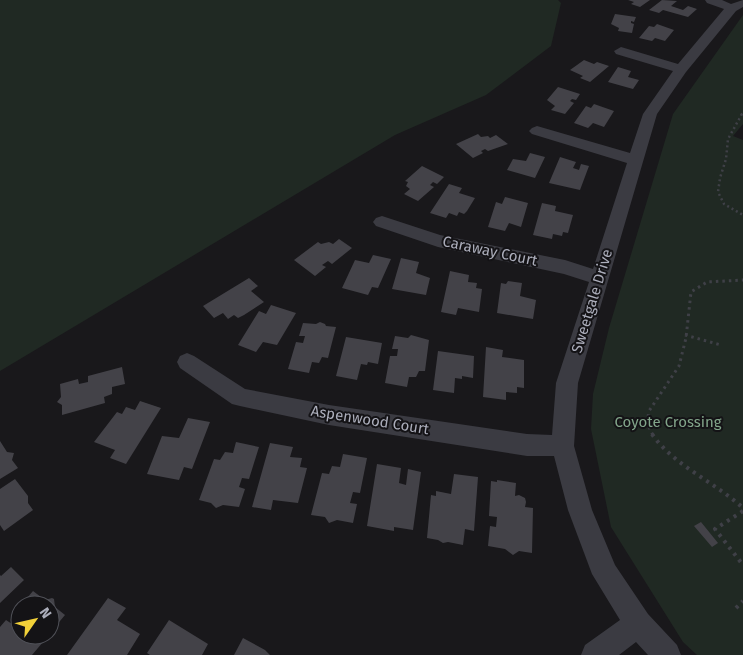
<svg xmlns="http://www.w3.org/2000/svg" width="743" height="655" font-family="'Fira Sans',sans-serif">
<rect width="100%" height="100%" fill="#19181b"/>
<path fill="#202923" d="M0 0H558L561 3 551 46 486 95 395 135 0 371Z
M743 15V124L733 136 743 140V655H697L683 642 611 527 591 429 593 394 609 328 673 114Z"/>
<path fill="#434248" d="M628 0H650L640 7 631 4 634 2Z
M662 0 677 1 671 6 683 10 688 6 697 9 688 17 663 10 659 13 649 10Z
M615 14 636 17 634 22 631 21V23L634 24 632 33 618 31 619 28 611 24Z
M657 24 674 30 665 41 655 38 652 41 639 38 649 26 654 27Z
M584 60 594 64 597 62 609 66 590 82 580 78 583 76 570 70Z
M618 67 631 71 628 77 639 80 633 89 608 82Z
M558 87 580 94 576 100 572 99 570 101 574 103 565 114 551 110 555 106 547 100Z
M594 104 614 111 604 127 593 123 588 128 574 123 586 106 591 108Z
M478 134 481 137 488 136 490 138 496 135 508 144 488 151 485 149 481 151 483 153 473 158 456 144Z
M530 153 545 157 535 178 507 170 513 159 526 161Z
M560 157 576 162 573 168 579 170 581 164 589 166 580 190 549 183Z
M422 166 444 177 437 184 433 182 430 185 434 187 418 201 404 194 410 189 406 186 408 182 405 181Z
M449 184 462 188 459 193 475 198 467 211 464 214 459 212 457 216 449 213 446 218 430 213Z
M505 197 528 203 521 227 509 223 505 231 488 227 496 202 502 204Z
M542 203 556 206 555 211 573 215 568 233 563 232 562 236 553 234 552 239 533 235Z
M339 239 352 248 332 264 328 261 322 265 326 267 315 276 294 260 318 242 321 244 329 242 333 244Z
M373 255 391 259 378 288 372 287 368 295 342 288 355 260 369 263Z
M401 258 419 262 416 273 430 278 426 295 392 289Z
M450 271 469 275 468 282 477 283 476 288 482 289 479 312 458 308 456 315 441 312Z
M249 278 258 286 251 291 264 302 244 315 238 318 234 315 228 319 223 313 214 318 203 306Z
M508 281 522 283 520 296 536 300 533 319 497 313 501 283 506 284Z
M271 305 296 313 277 345 263 342 256 352 238 345 259 311 266 314Z
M320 322 325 324 326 326 336 327 328 358 322 357 319 363 312 362 309 373 288 369 296 342 303 343 305 336H299L303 323 316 324Z
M411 335 429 340 425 371H419L416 377H409L407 387 385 383 390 356H397L398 349H392L395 336 408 338Z
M346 337 382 343 378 364 368 362 367 365 361 364 357 380 336 376Z
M486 347 503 350 502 357 524 360V388L517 387V393L506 392V400L483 397Z
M438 351 474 356 473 378 462 376V379L455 378 454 393 433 390Z
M122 367 125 384 112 387V394L104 397 105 403 62 415V405L57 402 61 397 60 384 78 379 79 384 88 382V376Z
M140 401 161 408 126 464 110 458 115 450 94 442 117 412 122 414 126 407 135 410Z
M188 418 210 422 192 469 184 467 179 480 147 474 162 436 179 438Z
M0 441 7 452 14 453 12 460 18 468 0 479Z
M236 442 259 447 249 479 242 478 239 487 245 489 239 507 223 505 216 508 211 503 199 500 214 459 220 460 225 452 233 453Z
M270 443 293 447 290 457 302 458 300 467 307 468 298 503 273 500 271 510 252 507Z
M343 454 367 458 360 493 353 492 350 503 357 504 353 523 337 520 329 523 325 517 311 515 322 473 329 474 332 466 340 467Z
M377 464 401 468 399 483 406 485 408 469 421 472 413 530 394 527V531L367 526Z
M454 474 478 477 474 531 465 529 463 545 448 542 443 543 438 540 427 538 431 495 436 496V491L451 494Z
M15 479 28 496V503L33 510 4 531 0 525V489Z
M497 480 516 483 515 496 519 495 525 498 526 502 525 507 533 508 532 553 519 551 513 555 505 549 488 546 490 526 496 527 497 517 489 516 491 481 497 482Z
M701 522 718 543 712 547 694 526Z
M11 567 24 580 0 603V575L1 576Z
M33 591 45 600 52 598 54 599 55 607 65 615 50 633V605H21Z
M108 598 126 608 117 620 140 634 127 655H67Z
M20 615V635H49L32 655H0V627L6 620 12 624Z
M169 620 208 644 202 655H150L147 653Z
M243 638 265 650 270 655H234Z"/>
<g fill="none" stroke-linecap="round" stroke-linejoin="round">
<path stroke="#3f4047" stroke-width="2" stroke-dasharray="2 2.5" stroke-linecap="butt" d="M741 115 743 112"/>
<path stroke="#3f4047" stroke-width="2.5" stroke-dasharray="2 3" stroke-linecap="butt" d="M742 114 728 139 726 159 720 178 718 192 724 204 743 215"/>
<path stroke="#3f4047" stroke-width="3" stroke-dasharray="2.5 4" stroke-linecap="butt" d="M685 335 721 345
M653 435C648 427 647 421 649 411L679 366 686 338 691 292 707 282 743 280"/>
<path stroke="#3f4047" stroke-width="4" stroke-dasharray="3 5" stroke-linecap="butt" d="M652 434C674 466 715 482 743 508
M743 511 715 529 743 565
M736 608 743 601"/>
<path fill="#3b3b42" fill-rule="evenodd" d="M705 0H722L731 4 743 0V7L736 11 686 72 657 114 578 383 574 446 592 510 615 565 648 614 677 645 681 655H648L636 642 619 655H581L585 645 620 620 592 574 568 510 554 456H527L329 425 240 406 232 404 180 368 177 362 180 356 187 353 194 356 245 389 329 405 527 434 552 435 556 383 589 282 564 274 438 247 376 226 373 222 376 218 382 216 440 235 565 260 593 269 627 163 532 134 529 131 532 128 537 126 630 153 643 114 673 71 616 54 614 51 621 47 678 64 724 9 707 3Z"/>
</g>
<g text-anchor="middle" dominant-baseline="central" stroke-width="4" stroke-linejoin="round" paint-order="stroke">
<g font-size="15" fill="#abadba" stroke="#141316">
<text transform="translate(490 251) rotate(12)">Caraway Court</text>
<text transform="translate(592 301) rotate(-73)">Sweetgale Drive</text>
<text transform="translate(370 420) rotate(9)">Aspenwood Court</text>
</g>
<g font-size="15" fill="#82a58a" stroke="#141316">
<text x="668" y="422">Coyote Crossing</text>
</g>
</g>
<g transform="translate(35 620) rotate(56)"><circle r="24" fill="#141316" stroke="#505158"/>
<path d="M0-4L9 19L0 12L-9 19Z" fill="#f2d139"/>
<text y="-8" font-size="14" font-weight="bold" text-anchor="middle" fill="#abadba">N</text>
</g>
</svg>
